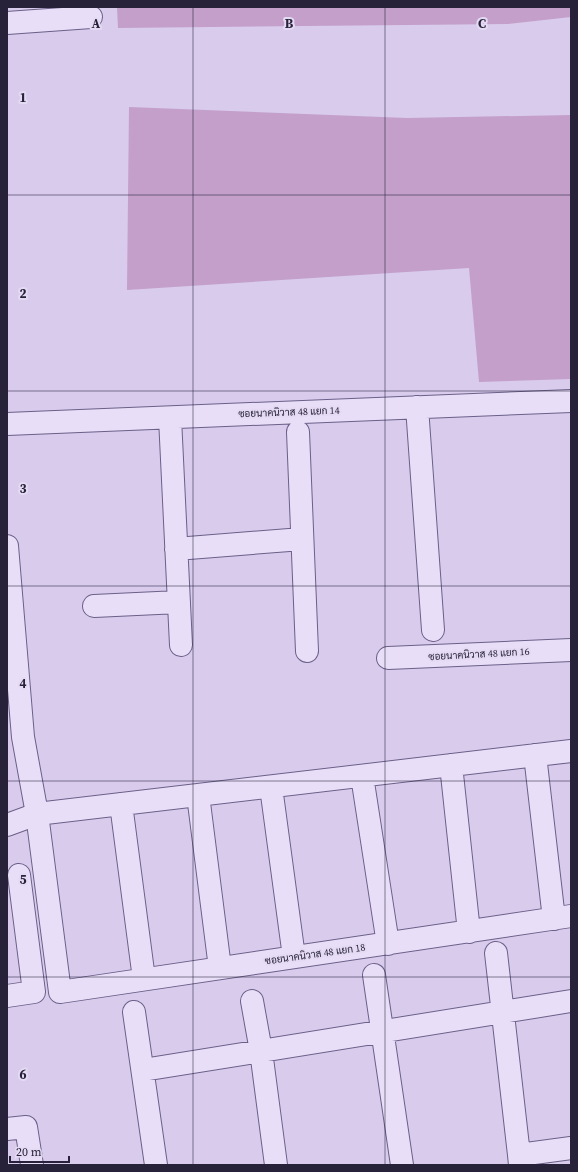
<svg xmlns="http://www.w3.org/2000/svg" width="578" height="1172" font-family="'Source Serif 4',Sarabun,serif">
<rect width="100%" height="100%" fill="#d9cbec"/>
<path fill="#c39fca" d="M117 7H571V17L508 24 118 28Z
M129 107 407 118 571 115V379L479 382 469 268 127 290Z"/>
<g fill="none" stroke-linecap="round" stroke-linejoin="round">
<defs>
<path id="minor" d="M7 23 91 17
M417 407 433 630
M170 418 181 645
M7 424 571 401
M298 432 307 651
M7 546 23 737 37 814 60 992 571 916
M176 549 302 539
M94 606 179 602
M388 658 571 650
M535 755 554 919
M451 765 469 932
M362 776 388 944
M271 787 294 957
M198 795 220 968
M121 804 144 979
M7 825 37 814 571 751
M496 953 519 1155
M374 975 402 1165
M7 996 34 992 19 875
M252 1001 261 1051 276 1165
M134 1012 156 1165
M143 1070 571 1001
M7 1129 26 1127 32 1165
M520 1165 519 1155 571 1148"/>
</defs>
<use href="#minor" stroke="#6a6088" stroke-width="24"/>
<use href="#minor" stroke="#e9def7" stroke-width="22"/>
</g>
<path fill="none" stroke="#27223a" stroke-width="1" stroke-opacity="0.55" d="M193 7V1165M385 7V1165M7 195H571M7 391H571M7 586H571M7 781H571M7 977H571"/>
<g text-anchor="middle" dominant-baseline="central" stroke-width="4" stroke-linejoin="round" paint-order="stroke">
<g font-size="10" fill="#27223a" stroke="#e5daf4">
<text transform="translate(289 412) rotate(-2)">ซอยนาคนิวาส 48 แยก 14</text>
<text transform="translate(479 654) rotate(-3)">ซอยนาคนิวาส 48 แยก 16</text>
<text transform="translate(315 954) rotate(-8)">ซอยนาคนิวาส 48 แยก 18</text>
</g>
</g>
<g font-size="13" text-anchor="middle" font-weight="bold" fill="#27223a" stroke="#e5daf4" stroke-width="4" stroke-linejoin="round" paint-order="stroke">
<text x="96" y="28">A</text>
<text x="289" y="28">B</text>
<text x="482" y="28">C</text>
<text x="23" y="102">1</text>
<text x="23" y="298">2</text>
<text x="23" y="493">3</text>
<text x="23" y="688">4</text>
<text x="23" y="884">5</text>
<text x="23" y="1079">6</text>
</g>
<rect width="578" height="1172" fill="none" stroke="#27223a" stroke-width="16"/>
<path d="M10 1156v6h59v-6" fill="none" stroke="#27223a" stroke-width="2"/>
<text x="16" y="1156" font-size="12" fill="#27223a" stroke="#e5daf4" stroke-width="3" paint-order="stroke">20 m</text>
</svg>
